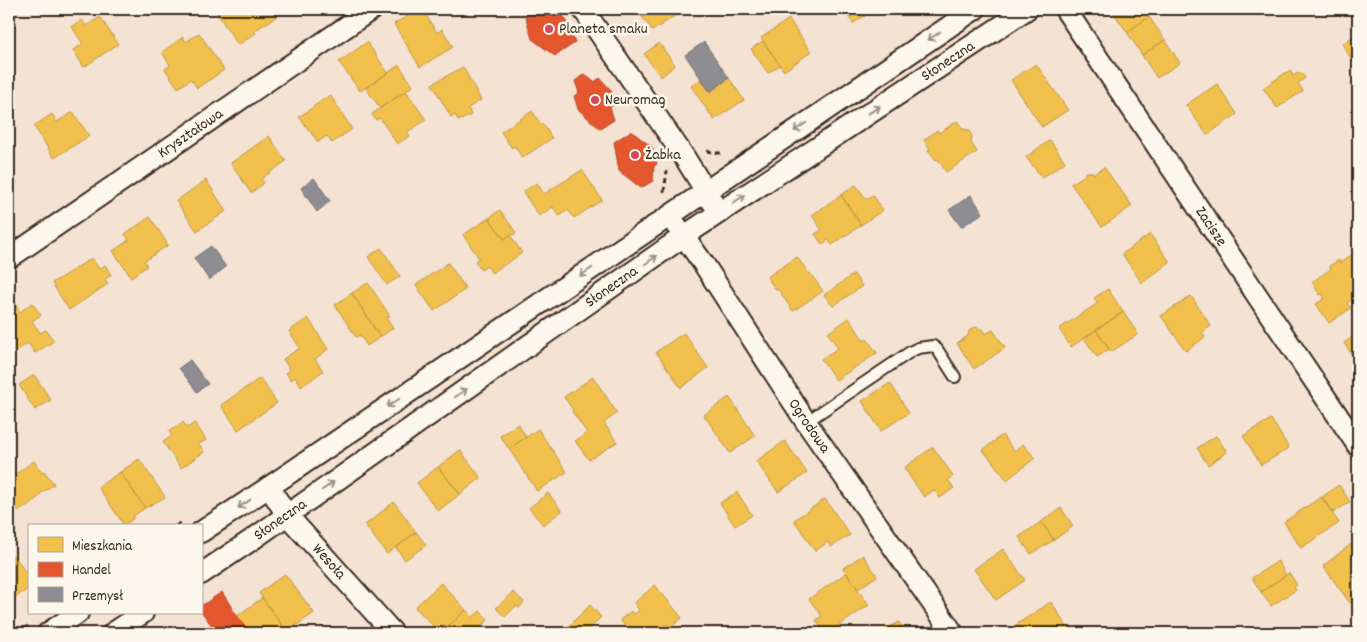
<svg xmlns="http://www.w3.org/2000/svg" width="1367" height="642" font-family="Dekko,sans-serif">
<rect width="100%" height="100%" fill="#f4e2d2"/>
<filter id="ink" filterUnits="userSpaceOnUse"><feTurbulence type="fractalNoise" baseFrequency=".02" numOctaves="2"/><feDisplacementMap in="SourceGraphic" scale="10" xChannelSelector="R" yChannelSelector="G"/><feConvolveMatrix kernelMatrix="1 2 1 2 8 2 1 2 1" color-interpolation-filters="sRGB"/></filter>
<g filter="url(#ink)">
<path fill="#f2c14e" stroke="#bb9440" d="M216 9H273L271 10 276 17 254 31 256 33 238 45 215 10Z
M419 9H422L437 33 442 29 453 47 420 67 394 24Z
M637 9H685L652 31Z
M841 9H861L865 16 853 23 847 15 845 16Z
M1111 9H1144L1149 17 1127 32Z
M100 17 118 44 84 67 73 50 83 44 72 27 82 20 86 26Z
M1149 17 1165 40 1142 55 1127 32Z
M789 19 811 52 784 71 761 38Z
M199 33 224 70 197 88 191 79 178 88 165 69 170 65 162 52 183 37 186 42Z
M1358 33V60L1354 63 1342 44Z
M1165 40 1180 63 1157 78 1142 55Z
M763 41 780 65 768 73 751 49Z
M367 42 388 73 360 91 339 62Z
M659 43 675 65 661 77 644 54Z
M1036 64 1068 110 1042 127 1011 80Z
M399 65 413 86 380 108 366 88Z
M463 67 481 100 468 108 471 115 459 121 455 115 451 117 432 84Z
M1290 70 1293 76 1300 72 1305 78 1298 83 1303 91 1277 108 1263 88Z
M729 78 744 100 714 120 691 86 701 79 710 92Z
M1217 84 1237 114 1207 135 1186 105Z
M406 91 426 120 407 132 410 136 397 144 380 118 376 120 372 114Z
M330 95 352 129 332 143 327 136 318 142 299 117Z
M532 111 540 123 543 124 552 138 522 158 515 146 512 148 501 132Z
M73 112 89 136 54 158 34 126 52 114 57 122Z
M957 121 963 129 969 130 972 137 971 143 977 152 946 172 938 159 936 160 928 150 930 149 924 140 937 130 939 133Z
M269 136 286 161 261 179 264 183 251 193 231 163Z
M1050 140 1065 162 1042 178 1026 157Z
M1104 167 1132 206 1102 227 1071 184 1085 175V172H1093L1094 174Z
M582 170 602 200 574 218 568 210 559 216 553 207 539 216 523 192 537 183 544 194Z
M9 171 17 183 9 189Z
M206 180 226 211 197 231 176 201Z
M856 185 866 199 873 195 883 210 861 225 841 195Z
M841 195 861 225 832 245 828 240 822 244 815 234 822 230 812 215Z
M500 210 516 233 504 239 489 218Z
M150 217 168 245 144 261 147 266 131 277 113 251 129 240 125 234Z
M489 218 504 239 510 235 522 253 492 273 487 266 481 270 475 261 479 258 463 235Z
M1150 234 1170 262 1142 283 1122 254Z
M381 248 400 276 387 285 368 257Z
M1356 252 1358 254V295L1347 303 1351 308 1329 323 1316 304 1325 298 1322 294 1320 295 1312 282 1331 269 1329 266 1339 260 1340 263Z
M797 257 809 274 810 273 823 291 793 311 778 289 776 290 767 277Z
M92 258 99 269 105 265 111 275 105 279 108 284 69 310 52 283Z
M448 263 466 289 434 311 416 285Z
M854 274 862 286 833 306 824 295Z
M368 283 390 316 386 318 393 328 380 337 352 293Z
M1108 289 1123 312 1071 347 1059 329 1098 303 1094 298Z
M352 293 380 337 367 346 360 335 356 337 335 305Z
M1191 296 1211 326 1202 333 1205 337 1186 351 1161 316Z
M14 302 20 312 32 303 41 315 32 321 40 333 46 330 54 341 35 353 28 343 12 354 9 349V306Z
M1123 312 1138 334 1111 352 1096 330Z
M308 318 328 349 315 359 323 371 301 387 295 377 291 380 286 373 290 370 283 359 300 348 289 331Z
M849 318 864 341 867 339 877 353 836 380 821 359 838 348 828 333Z
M975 327 983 330 985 334 993 330 1005 348 974 369 957 343 968 336 969 331Z
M1096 330 1109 349 1097 357 1084 338Z
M684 333 708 368 681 388 656 352Z
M1358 333V364L1344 343Z
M34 375 51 400 35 410 19 385Z
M593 377 617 413 604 423 617 442 589 460 575 441 587 433 572 411 573 410 564 397Z
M260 378 277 403 238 430 221 405Z
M890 383 909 413 881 431 862 401Z
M729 397 755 436 730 453 704 415Z
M1271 419 1289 448 1261 465 1243 436Z
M183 422 187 428 195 423 206 440 199 444 204 452 181 468 163 442 172 436 169 431Z
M518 424 526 437 509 449 500 436Z
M538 429 567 472 537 491 509 449Z
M1002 435 1014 451 1023 444 1035 458 1007 480 983 450Z
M1216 436 1227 452 1208 465 1197 448Z
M785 441 807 473 778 492 756 461Z
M933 447 953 476 948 480 954 488 940 498 934 490 924 497 904 468Z
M460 450 481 478 460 494 438 467Z
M139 459 165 497 145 508 120 472Z
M34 461 42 473 44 471 54 484 40 494 39 497 18 512 9 498V481L13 478V476Z
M438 467 460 494 438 511 417 483Z
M120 472 145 508 133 516 134 518 124 525 98 487Z
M1339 485 1350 502 1333 513 1322 497Z
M737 492 752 515 735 526 720 503Z
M548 493 562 511 543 525 529 508Z
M1321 497 1339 523 1301 548 1284 522Z
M825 499 850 535 831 547 828 542 815 551 794 520Z
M394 502 416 532 387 554 365 525Z
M1061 508 1073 526 1054 540 1041 522Z
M1041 522 1054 540 1031 554 1019 537Z
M416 532 426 545 405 560 396 548Z
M1351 544 1358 554V597L1350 603 1323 566Z
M1003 549 1025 580 996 600 974 569Z
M14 555 29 578V588L9 602V558Z
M863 555 877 576 858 589 843 568Z
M1278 561 1286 575 1261 592 1252 578Z
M846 573 869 605 828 633H825L816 620 822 616 809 599Z
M1289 573 1297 585 1294 587 1296 590 1271 606 1261 592Z
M285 574 314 613 287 632 259 593Z
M441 583 466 610 441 633H440L415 607Z
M655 585 682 618 671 627 667 624 658 632 660 633H631L620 620 631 611 634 615 639 610 634 603Z
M513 592 524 602 519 608 516 606 505 617 496 608Z
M262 598 287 632 286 633H250L237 616Z
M1051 602 1071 633H1014L1011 628Z
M590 605 601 617 585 633H574L568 627Z
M466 610 473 617 480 611 488 620 474 633H441Z
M899 622 905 631 903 632 904 633H879Z
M343 627 348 633H336Z"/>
<path fill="#e4572e" stroke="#b14a29" d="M535 9H542L547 14 555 9 566 19 575 43 555 56 532 39 525 15Z
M584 74 594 82 600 78 610 89 617 103 610 107 614 120 600 129 578 109 574 96 579 93 575 81Z
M631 131 652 147 657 164 654 166 653 181 641 188 619 171 614 142Z
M222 592 237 616 250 633H217L201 611V606Z"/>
<path fill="#8d8d92" stroke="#746f6f" d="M704 42 729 78 710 92 685 55Z
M314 178 330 201 317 212 301 188Z
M971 195 983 213 961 227 949 210Z
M211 246 226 267 209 280 194 258Z
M190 360 208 384 197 392 179 368Z"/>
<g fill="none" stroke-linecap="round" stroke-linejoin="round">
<defs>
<path id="lane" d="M806 422 910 352 918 348 933 346 937 349 955 377"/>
<g id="street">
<path d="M583 9 685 158 713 203"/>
<path id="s1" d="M1065 9 1358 446"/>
<path id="s2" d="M676 225 705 266 806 422 953 633"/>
<path id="s3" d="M9 258 372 9"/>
<path id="s4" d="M269 487 287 515 393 633"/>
<path d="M201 532 269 487 975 9"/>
<path id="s5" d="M201 574 253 539 684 236 1027 9"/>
<path d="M48 633 78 613"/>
<path d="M113 633 143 613"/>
</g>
</defs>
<use href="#lane" stroke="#3b2a1e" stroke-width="14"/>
<use href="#street" stroke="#3b2a1e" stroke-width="24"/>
<path stroke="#3b2a1e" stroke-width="3" stroke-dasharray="5 4" stroke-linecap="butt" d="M707 151 717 153H723
M664 192 667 171
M176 526 182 521
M18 633 28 626"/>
<use href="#lane" stroke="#fbf7ec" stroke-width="10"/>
<use href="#street" stroke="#fbf7ec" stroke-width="20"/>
</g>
<defs><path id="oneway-shaft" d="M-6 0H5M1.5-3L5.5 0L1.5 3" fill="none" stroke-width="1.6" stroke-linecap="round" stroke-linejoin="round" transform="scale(1.25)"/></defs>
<g stroke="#9b9085">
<use href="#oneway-shaft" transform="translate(934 36) rotate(146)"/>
<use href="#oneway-shaft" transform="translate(874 110) rotate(-33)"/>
<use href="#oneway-shaft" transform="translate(800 127) rotate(146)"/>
<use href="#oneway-shaft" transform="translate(739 199) rotate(-34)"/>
<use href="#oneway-shaft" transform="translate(651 260) rotate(-35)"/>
<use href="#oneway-shaft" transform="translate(586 272) rotate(146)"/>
<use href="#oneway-shaft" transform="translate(461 393) rotate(-35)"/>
<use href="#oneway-shaft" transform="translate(393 403) rotate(146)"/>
<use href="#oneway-shaft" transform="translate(328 486) rotate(-35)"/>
<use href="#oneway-shaft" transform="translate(244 504) rotate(147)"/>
</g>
</g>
<g fill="#d1495b" stroke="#fbf7ec" stroke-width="2">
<circle cx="549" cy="29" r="5"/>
<circle cx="595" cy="100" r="5"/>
<circle cx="635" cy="155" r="5"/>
</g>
<g text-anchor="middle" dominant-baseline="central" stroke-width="5" stroke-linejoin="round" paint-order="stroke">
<g font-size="16" fill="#3b2a1e" stroke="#fbf7ec" text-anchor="start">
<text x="559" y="29">Planeta smaku</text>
<text x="605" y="100">Neuromag</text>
<text x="645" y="155">Żabka</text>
</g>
<g font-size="16" fill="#3b2a1e" stroke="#fbf7ec">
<text stroke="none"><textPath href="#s5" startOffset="906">Słoneczna</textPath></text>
<text stroke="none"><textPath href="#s3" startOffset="220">Kryształowa</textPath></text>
<text stroke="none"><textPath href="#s1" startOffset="262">Zacisze</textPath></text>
<text stroke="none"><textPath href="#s5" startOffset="501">Słoneczna</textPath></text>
<text stroke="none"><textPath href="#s2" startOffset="241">Ogrodowa</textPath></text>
<text stroke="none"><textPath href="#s5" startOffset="96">Słoneczna</textPath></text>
<text stroke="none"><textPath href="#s4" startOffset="96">Wesoła</textPath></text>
</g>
</g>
<rect width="1367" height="642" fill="none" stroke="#fbf7ec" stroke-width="30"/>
<rect x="15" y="15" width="1337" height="612" fill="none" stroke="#3b2a1e" stroke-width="2" filter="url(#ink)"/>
<rect x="28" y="524" width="175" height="90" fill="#fbf7ec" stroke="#aea59a"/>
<rect x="38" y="537" width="25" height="15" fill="#f2c14e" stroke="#aea59a"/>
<text x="72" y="550" font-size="15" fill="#3b2a1e">Mieszkania</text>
<rect x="38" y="562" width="25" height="15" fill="#e4572e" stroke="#aea59a"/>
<text x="72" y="574" font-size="15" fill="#3b2a1e">Handel</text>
<rect x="38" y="587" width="25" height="15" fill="#8d8d92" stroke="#aea59a"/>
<text x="72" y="600" font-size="15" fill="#3b2a1e">Przemysł</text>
</svg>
